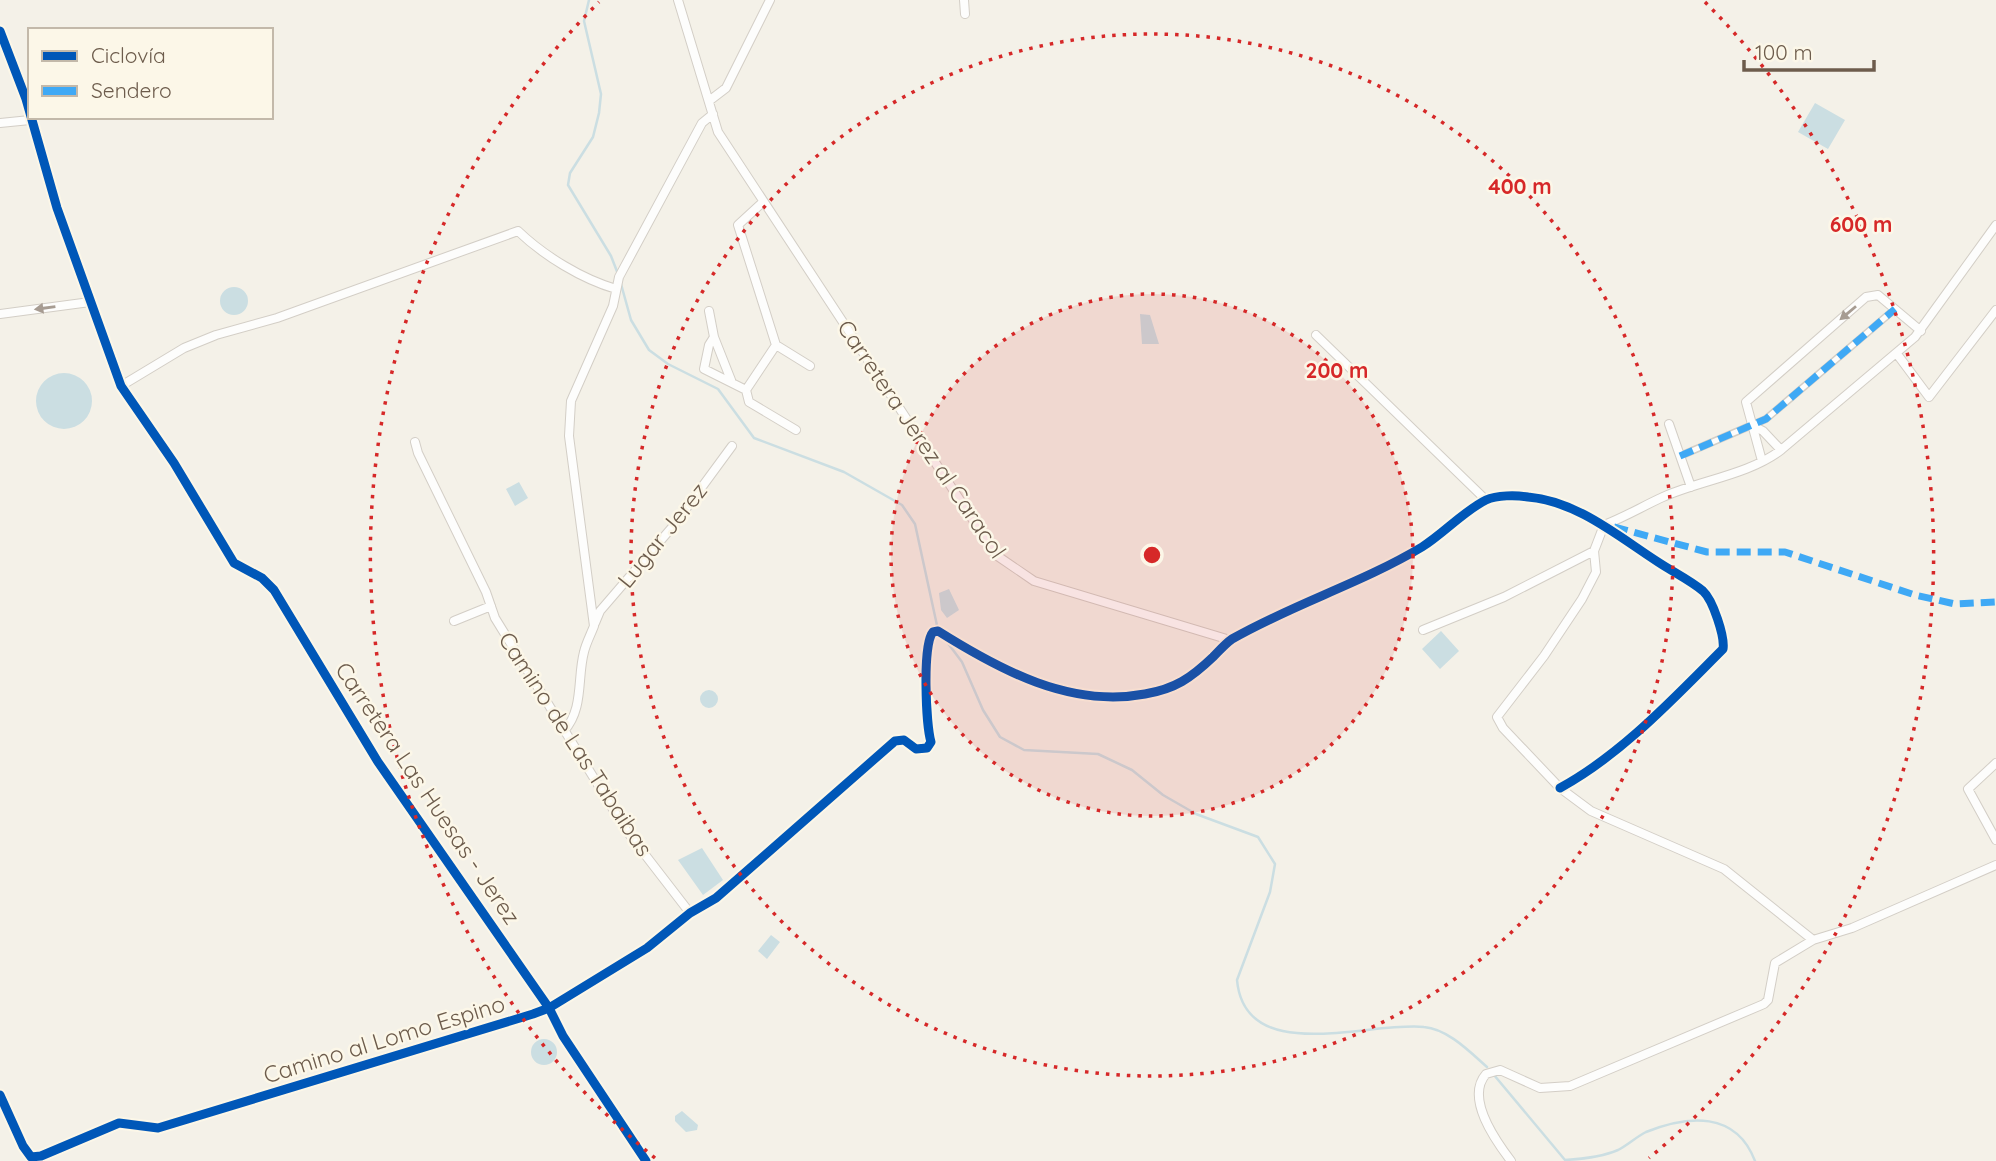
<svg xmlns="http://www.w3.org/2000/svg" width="1996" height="1161" font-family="Quicksand,sans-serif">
<rect width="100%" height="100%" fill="#f4f1e8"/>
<path fill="#cbdee2" d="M1815 103 1845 120 1828 149 1798 132Z
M220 301a14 14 0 1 1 28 0a14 14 0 1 1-28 0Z
M1140 314 1150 315 1159 344H1142Z
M36 401a28 28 0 1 1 56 0a28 28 0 1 1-56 0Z
M519 482 528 498 515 506 506 489Z
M949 589 959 610 947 618 941 610 939 593Z
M1441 631 1459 651 1440 669 1422 649Z
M700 699a9 9 0 1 1 18 0a9 9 0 1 1-18 0Z
M702 848 723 880 703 895 678 860Z
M771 935 780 942 767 959 758 951Z
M531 1052a13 13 0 1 1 26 0a13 13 0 1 1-26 0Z
M682 1111 698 1125 697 1130 686 1132 675 1121V1116Z"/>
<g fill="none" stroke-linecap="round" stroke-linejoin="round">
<path stroke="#cbdee2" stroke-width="2.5" d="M589 0 584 21 601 94 599 113 593 137 570 173 568 185 611 256 618 274
M621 284 631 320 649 350 668 364 718 389 754 438 844 472 902 505 915 524 938 630
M944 638 962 662 983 710 1000 737 1024 750 1098 754 1132 770 1163 795 1196 814 1258 837 1275 864 1270 892 1237 980C1245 1067 1368 1021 1424 1027 1448 1029 1470 1052 1487 1067
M1494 1075 1565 1160C1583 1159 1602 1157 1618 1150 1628 1145 1636 1137 1646 1132 1688 1115 1736 1111 1755 1161"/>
<defs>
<path id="pedestrian" d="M1680 456 1766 419 1895 309"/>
<path id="minor" d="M678 0 718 132 996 555 1034 581 1230 640
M964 0 965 14
M0 31 26 99 57 208 121 386 174 463 234 563 262 578 274 590 378 762 549 1008 563 1036 646 1161
M709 101 726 88 770 0
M0 123 30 120
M763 202 738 225 776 345 810 366
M1996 225 1915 337 1781 450C1748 475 1701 480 1663 497 1643 506 1625 517 1604 525L1594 551 1596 572 1582 599 1544 656 1497 717 1503 728 1560 788 1591 811 1724 869 1813 940 1852 928 1996 865
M709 311 714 337 731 380
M0 314 90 302
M1316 335 1486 500
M714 337 709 345 704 369 746 390
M776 345 746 390 749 402 796 430
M1897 354 1929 397 1996 310
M121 386 184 348 216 335 277 318 518 231C544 256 582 279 616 289
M1669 424 1691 487
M1753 426 1763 431 1781 450
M415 442 418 453 486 592 495 618 626 830 690 913
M1762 461 1746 402 1866 297 1878 295 1921 331
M454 621 491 606
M595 623 600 611 674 525 732 446
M1423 630 1504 597 1594 551
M564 731C584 709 577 678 584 652 586 643 591 634 594 626L569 436 571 401 613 306 619 277 702 123 713 114
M1996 763 1968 789 1996 840
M0 1095 23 1146 31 1157 41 1156 119 1123 158 1128 533 1014 549 1008 647 948 690 913 716 898 895 741 904 740 916 749 927 748 931 742C926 725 922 644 933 632L938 631C1000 670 1070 708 1145 694 1175 689 1191 678 1213 657 1219 651 1225 644 1232 639 1293 604 1362 583 1422 547 1443 534 1465 510 1486 500 1497 495 1516 495 1528 497 1577 501 1619 537 1658 562 1673 572 1690 580 1703 591 1713 600 1725 637 1723 649 1673 699 1622 754 1560 788
M1511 1161C1495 1140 1465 1098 1486 1074L1500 1070 1540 1088 1570 1086 1764 1004 1768 1000 1775 963 1813 940"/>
</defs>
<use href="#pedestrian" stroke="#d3cec6" stroke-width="8"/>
<use href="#minor" stroke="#d3cec6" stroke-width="10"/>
<use href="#pedestrian" stroke="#fdfdfc" stroke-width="5"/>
<use href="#minor" stroke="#fdfdfc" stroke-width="8"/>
<path stroke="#3fa9f5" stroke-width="7" stroke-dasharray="14 7" stroke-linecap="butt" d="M1680 456 1766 419 1895 309
M1614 527 1707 552H1785L1915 595 1955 604 1996 602"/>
<defs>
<path id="cycleway" d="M0 31 26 99 57 208 121 386 174 463 234 563 262 578 274 590 378 762 549 1008 563 1036 646 1161
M0 1095 23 1146 31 1157 41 1156 119 1123 158 1128 533 1014 549 1008 647 948 690 913 716 898 895 741 904 740 916 749 927 748 931 742C926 725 922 644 933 632L938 631C1000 670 1070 708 1145 694 1175 689 1191 678 1213 657 1219 651 1225 644 1232 639 1293 604 1362 583 1422 547 1443 534 1465 510 1486 500 1497 495 1516 495 1528 497 1577 501 1619 537 1658 562 1673 572 1690 580 1703 591 1713 600 1725 637 1723 649 1673 699 1622 754 1560 788"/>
</defs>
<use href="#cycleway" stroke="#fcf7e8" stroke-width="13"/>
<use href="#cycleway" stroke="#0057b8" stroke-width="9"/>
</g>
<defs><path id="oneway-solid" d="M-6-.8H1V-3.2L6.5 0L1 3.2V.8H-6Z" transform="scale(1.75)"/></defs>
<g fill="#a79c92">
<use href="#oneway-solid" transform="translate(45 308) rotate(172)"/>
<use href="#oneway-solid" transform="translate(1848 313) rotate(140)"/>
</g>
<circle cx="1152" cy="555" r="261" fill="#d62828" fill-opacity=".12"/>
<g fill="none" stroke="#d62828" stroke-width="3.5" stroke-dasharray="3.5 7">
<circle cx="1152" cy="555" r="261"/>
<circle cx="1152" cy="555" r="521"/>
<path d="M655 1158A782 782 0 0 1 599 2M1705 2A782 782 0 0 1 1649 1158"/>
</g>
<g text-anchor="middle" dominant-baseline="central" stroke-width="5" stroke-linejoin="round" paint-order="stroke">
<g font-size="23" fill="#6d5c4c" stroke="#fcf7e8">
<text transform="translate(922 439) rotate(56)">Carretera Jerez al Caracol</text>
<text transform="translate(662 535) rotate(-51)">Lugar Jerez</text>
<text transform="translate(576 744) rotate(57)">Camino de Las Tabaibas</text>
<text transform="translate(428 793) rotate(56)">Carretera Las Huesas - Jerez</text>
<text transform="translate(384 1039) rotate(-17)">Camino al Lomo Espino</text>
</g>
</g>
<circle cx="1152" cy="555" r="10" fill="#d62828" stroke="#fcf7e8" stroke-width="3.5"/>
<g font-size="21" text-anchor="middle" font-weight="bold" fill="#d62828" stroke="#fcf7e8" stroke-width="5" stroke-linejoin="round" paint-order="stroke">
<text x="1520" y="194">400 m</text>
<text x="1861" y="232">600 m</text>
<text x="1337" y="378">200 m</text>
</g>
<rect x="28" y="28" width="245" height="91" fill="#fcf7e8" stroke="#c3b9aa" stroke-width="2"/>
<rect x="42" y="51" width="35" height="10" fill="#0057b8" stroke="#c3b9aa" stroke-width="2"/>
<text x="91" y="63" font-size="21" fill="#6d5c4c">Ciclovía</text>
<rect x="42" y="86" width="35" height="10" fill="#3fa9f5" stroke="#c3b9aa" stroke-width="2"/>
<text x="91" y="98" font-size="21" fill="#6d5c4c">Sendero</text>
<path d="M1744 60v10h130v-10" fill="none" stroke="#6d5c4c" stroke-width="3.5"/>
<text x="1755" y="60" font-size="21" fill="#6d5c4c" stroke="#fcf7e8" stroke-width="5" paint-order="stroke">100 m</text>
</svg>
